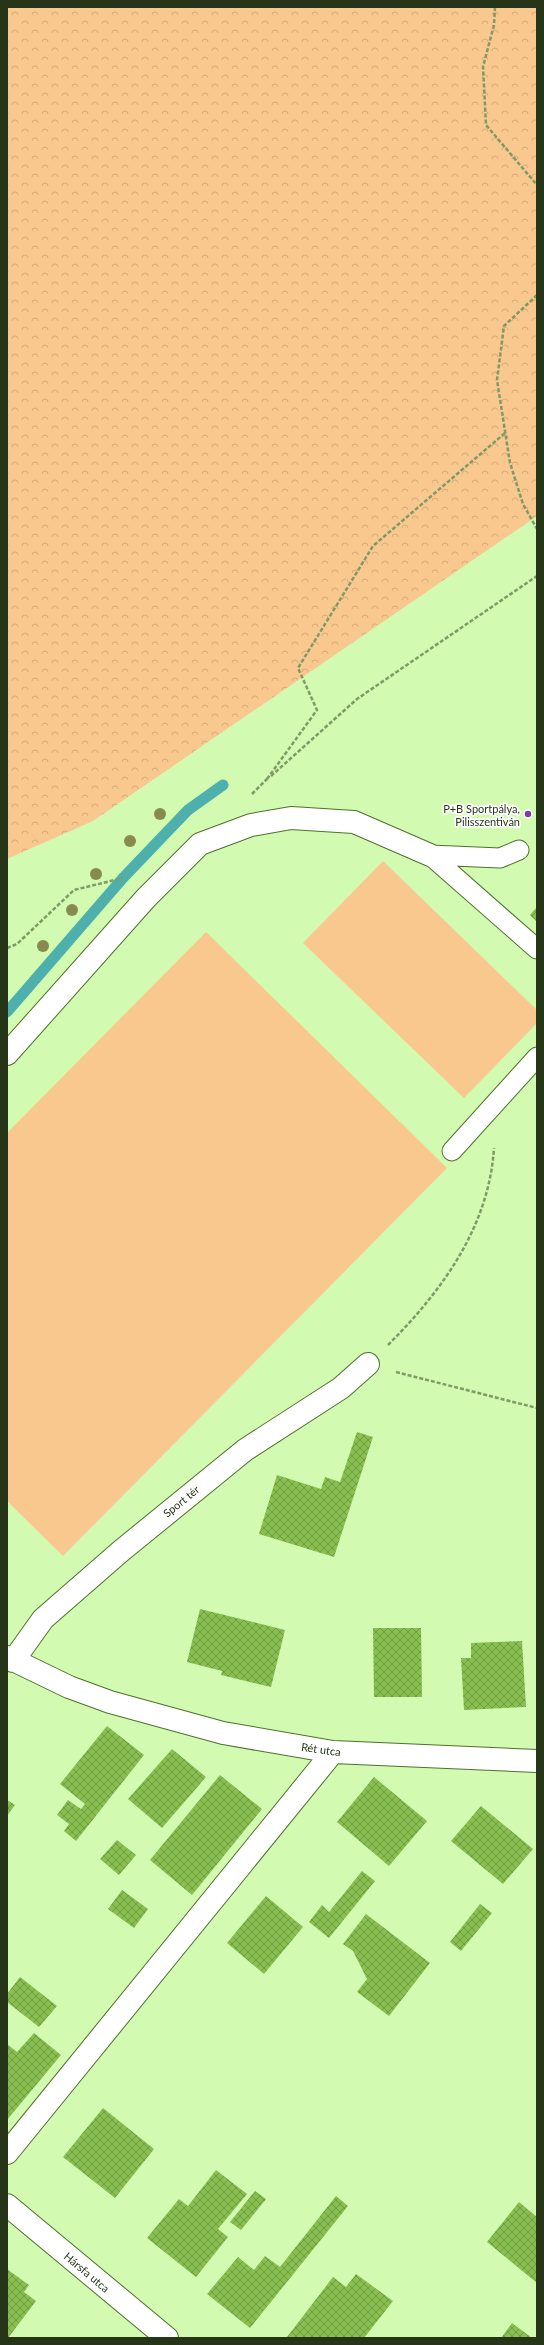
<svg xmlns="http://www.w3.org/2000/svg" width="544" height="2345" font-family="Lato,sans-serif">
<defs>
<pattern id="forest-crowns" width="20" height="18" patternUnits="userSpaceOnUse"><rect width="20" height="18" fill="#f9c88e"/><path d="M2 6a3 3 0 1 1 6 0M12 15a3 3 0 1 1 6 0" fill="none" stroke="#d5ac7a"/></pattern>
<pattern id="building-cross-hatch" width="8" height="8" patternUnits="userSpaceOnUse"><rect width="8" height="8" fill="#89bf50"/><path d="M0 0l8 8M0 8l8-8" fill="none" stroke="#709c41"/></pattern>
</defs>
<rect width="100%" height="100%" fill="#d2fab0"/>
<path fill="#f9c88e" d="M383 861 537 1010V1023L464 1098 303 943Z
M206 932 447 1168 63 1556 7 1501V1133Z"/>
<path fill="url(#forest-crowns)" d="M7 7H537V516L93 821 7 859Z"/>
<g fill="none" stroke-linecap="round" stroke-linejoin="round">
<path stroke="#4eb0ac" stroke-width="11" d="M7 1012 123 878 188 810 223 785"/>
</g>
<path fill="url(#building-cross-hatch)" d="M537 907V922L530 915Z
M357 1432 373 1437 334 1557 259 1534 277 1475 321 1489 325 1477 340 1482Z
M200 1609 285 1630 271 1687 221 1675 222 1671 187 1662Z
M373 1628H421L422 1697H374Z
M522 1641 526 1707 464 1710 461 1658H471V1643Z
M107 1726 144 1755 76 1841 64 1831 69 1824 57 1815 68 1800 81 1809 85 1804 60 1784Z
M172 1749 206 1777 162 1828 128 1799Z
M220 1775 262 1809 192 1895 150 1860Z
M374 1777 427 1821 389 1866 337 1822Z
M7 1800 15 1805 7 1816Z
M481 1806 533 1849 503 1884 451 1841Z
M117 1840 136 1855 119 1875 100 1859Z
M362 1871 375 1881 329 1938 309 1922 322 1905 329 1912Z
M122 1890 148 1909 134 1928 108 1909Z
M266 1896 303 1927 264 1974 227 1943Z
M480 1904 492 1913 461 1951 450 1942Z
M366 1914 430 1963 389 2016 357 1992 367 1979 353 1951 343 1944Z
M20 1977 57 2006 39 2027 7 2002V1994Z
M34 2033 61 2055 7 2120V2044L17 2052Z
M103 2108 154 2149 115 2198 63 2157Z
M216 2170 247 2194 218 2229 228 2237 196 2277 147 2238 179 2199 188 2206Z
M255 2191 266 2199 241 2230 230 2222Z
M336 2196 348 2206 250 2328 207 2294 238 2257 254 2270 265 2256 280 2267Z
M519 2202 537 2217V2283L487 2242Z
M7 2269 29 2285 24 2292 36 2301 8 2338Z
M356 2274 393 2301 364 2338 287 2337 333 2277 346 2287Z
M512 2323 532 2338H501Z"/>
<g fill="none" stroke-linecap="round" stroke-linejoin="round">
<defs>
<path id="service" d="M430 855 537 949
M430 855 500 858 519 850
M452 1151 537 1057"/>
<path id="minor" d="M7 1054 146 898 200 844 251 825 291 818 354 822 430 855
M7 1657 69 1687 110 1702 223 1733 333 1752 537 1761
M13 1661 43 1619 121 1551 245 1450 341 1388 368 1364
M7 2153 333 1752
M7 2205 167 2338"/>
</defs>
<use href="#service" stroke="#4f712c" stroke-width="21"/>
<use href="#minor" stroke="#4f712c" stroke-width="24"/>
<path stroke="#7e9a66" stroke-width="2.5" stroke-dasharray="4 2" stroke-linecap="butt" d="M495 7 494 25 483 67 486 125 537 185
M537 295 504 326 497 380 510 463 523 504 537 529
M271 776 357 699 537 576
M267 779 317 710 298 668 373 546 505 433
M252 794 267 779
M7 948 17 944 74 890 123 878
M388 1345C443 1290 489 1226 494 1148
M396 1372 537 1408"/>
<use href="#service" stroke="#fff" stroke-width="19"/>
<use href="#minor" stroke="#fff" stroke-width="22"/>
</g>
<g fill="#888a4f">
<circle cx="160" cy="814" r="6"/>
<circle cx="130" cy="841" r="6"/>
<circle cx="96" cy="874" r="6"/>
<circle cx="72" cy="910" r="6"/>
<circle cx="43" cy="946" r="6"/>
</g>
<circle fill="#8138aa" stroke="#fff" stroke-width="1.5" cx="528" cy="814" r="4"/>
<g text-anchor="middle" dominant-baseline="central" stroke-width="3.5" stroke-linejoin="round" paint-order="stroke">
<g font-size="11" fill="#263518" stroke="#fff" text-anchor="end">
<text x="520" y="808">P+B Sportpálya,<tspan x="520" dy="13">Pilisszentiván</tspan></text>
</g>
<g font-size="11" fill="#263518" stroke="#fff">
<text transform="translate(181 1501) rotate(-39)">Sport tér</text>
<text transform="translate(321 1749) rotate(8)">Rét utca</text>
<text transform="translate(87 2272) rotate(40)">Hársfa utca</text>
</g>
</g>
<rect width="544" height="2345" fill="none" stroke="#263518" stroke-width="16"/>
</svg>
